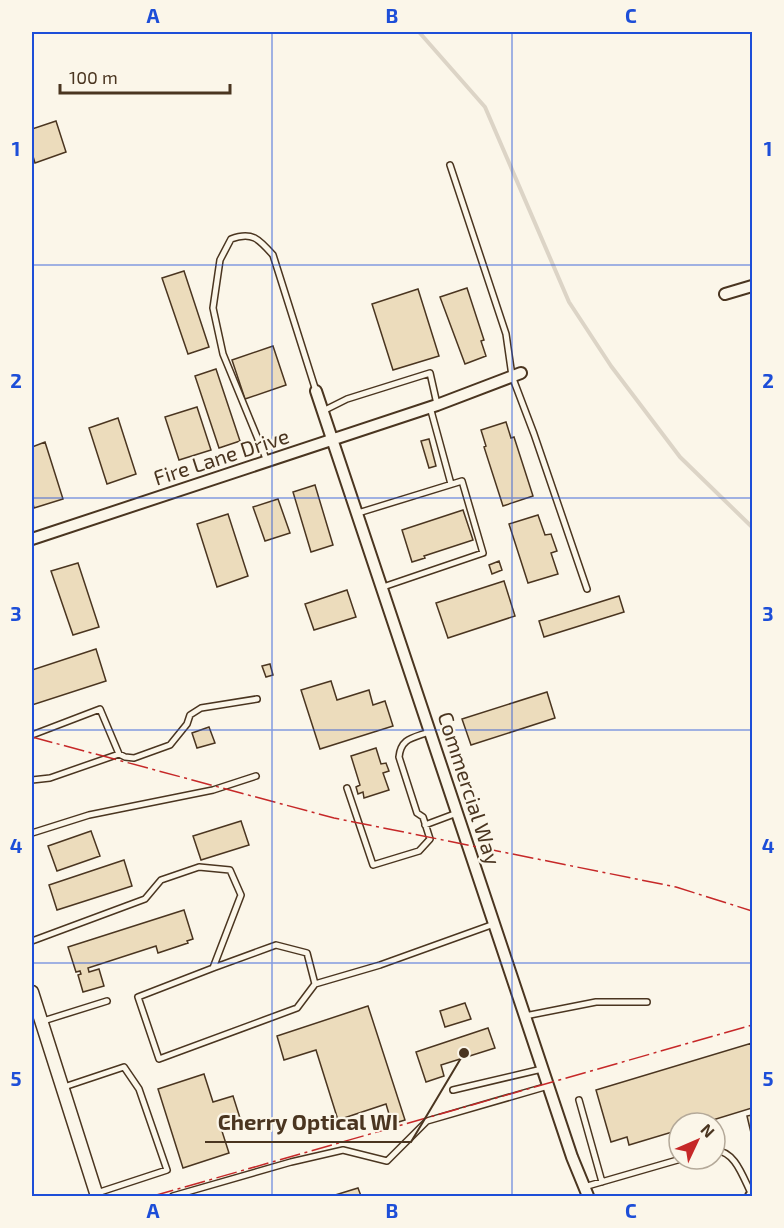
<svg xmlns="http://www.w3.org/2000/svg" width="784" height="1228" font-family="'Exo 2',sans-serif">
<rect width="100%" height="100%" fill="#fbf6e9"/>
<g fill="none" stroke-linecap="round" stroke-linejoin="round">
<path stroke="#dcd4c6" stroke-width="4" d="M419 32 485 107 569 302 611 366 680 457 752 527"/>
</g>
<path fill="#ecdcbc" stroke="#4a3520" stroke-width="1.5" d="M56 121 66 152 35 163 32 153V129Z
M184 271 209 347 188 354 162 278Z
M467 288 484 340 481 341 486 356 465 364 440 297Z
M418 289 439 356 393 370 372 304Z
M273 346 286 385 245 399 232 360Z
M216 369 240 441 219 448 195 376Z
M197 407 211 450 179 460 165 417Z
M118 418 136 474 107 484 89 428Z
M506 422 511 438 514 437 533 496 503 506 484 447 486 446 481 430Z
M429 439 436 466 429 468 421 441Z
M45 442 63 499 34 508 32 500V447Z
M315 485 333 545 311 552 293 492Z
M278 499 290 533 265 541 253 507Z
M463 510 473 540 424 556 425 558 412 562 402 530Z
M228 514 248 576 217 587 197 524Z
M538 515 545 535 551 534 557 551 551 553 558 574 528 583 509 524Z
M499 561 502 570 492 574 489 565Z
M78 563 99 627 73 635 51 571Z
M504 581 515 616 448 638 436 603Z
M347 590 356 617 314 630 305 604Z
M619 596 624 612 544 637 539 621Z
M96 649 106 681 32 705V670Z
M270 664 273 675 266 677 262 666Z
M331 681 337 700 369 690 373 705 385 701 393 726 320 749 301 690Z
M547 692 555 718 471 745 462 719Z
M209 727 215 743 197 748 192 733Z
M376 748 381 764 386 763 389 771 383 773 389 790 364 798 363 792 358 794 356 787 360 785 351 756Z
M241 821 249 845 201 860 193 836Z
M91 831 100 856 57 871 48 846Z
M124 860 132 886 57 910 49 885Z
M184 910 193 939 187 941 188 943 158 953 156 946 88 968 89 972 99 969 104 986 83 992 78 975 81 974 80 971 76 972 68 947Z
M465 1003 471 1019 445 1027 440 1011Z
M368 1006 405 1120 392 1124 386 1104 338 1120 316 1050 284 1060 277 1036Z
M488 1028 495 1048 441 1065 444 1076 426 1082 416 1052Z
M752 1043V1108L703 1123H679V1130L629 1145 627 1137 611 1142 596 1090Z
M204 1074 213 1102 233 1096 240 1118 220 1125 229 1153 183 1168 158 1089Z
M752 1115V1137L747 1116Z
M358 1188 361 1196H332Z"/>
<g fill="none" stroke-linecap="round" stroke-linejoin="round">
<defs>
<path id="service" d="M450 165 506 334 512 376 534 434 587 589
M430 407 451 484
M323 411 347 399 430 373 437 404
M267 461 223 354 213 308 220 260 231 239C252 231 259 239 273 255L316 391
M358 513 462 481 483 553 383 587
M32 735 100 709 119 754 50 778 32 780
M119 754 125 757 134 758 170 745 187 724 190 715 201 708 257 699
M347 788 373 865 419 851 430 839 423 817 417 813 399 757C401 738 413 738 429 732
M425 825 457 813
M32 833 89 815 213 790 256 776
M32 941 145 899 161 880 199 867 230 870 241 895 213 968 138 997 159 1059 297 1008 315 984 380 965 494 924
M213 968 276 945 307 953 315 984
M525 1016 596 1002H647
M43 1021 107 1001
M64 1087 124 1067 139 1089 167 1170 97 1193
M453 1090 542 1069
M579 1100 602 1182
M715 1151C735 1149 744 1180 752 1195
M584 1187 681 1159
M173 1196 291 1162 343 1150 387 1161 427 1121 548 1086"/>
<path id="minor" d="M725 294 752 286
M316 391 572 1157 588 1196
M32 539 437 405 521 373
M751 1196H752"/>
<path id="tertiary" d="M32 992 97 1196"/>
</defs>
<use href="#service" stroke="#4a3520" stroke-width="8"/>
<use href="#minor" stroke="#4a3520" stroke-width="14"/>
<use href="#tertiary" stroke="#4a3520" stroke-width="15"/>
<use href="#service" stroke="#fbf6e9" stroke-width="5"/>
<use href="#minor" stroke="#fbf6e9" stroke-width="10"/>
<use href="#tertiary" stroke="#fbf6e9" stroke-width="12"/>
<path stroke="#c62828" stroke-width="1.5" stroke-dasharray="21 4.5 3 4.5" stroke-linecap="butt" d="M32 737 334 818 676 887 752 911
M153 1196 752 1025"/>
</g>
<path fill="none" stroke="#1d4ed8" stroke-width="1.5" stroke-opacity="0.55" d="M272 32V1196M512 32V1196M32 265H752M32 498H752M32 730H752M32 963H752"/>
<g text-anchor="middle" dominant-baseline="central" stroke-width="4.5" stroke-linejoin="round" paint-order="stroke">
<g font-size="21" fill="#4a3520" stroke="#fbf6e9">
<text transform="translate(221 456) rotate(-18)">Fire Lane Drive</text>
<text transform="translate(470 788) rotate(72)">Commercial Way</text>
</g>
</g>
<path fill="none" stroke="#4a3520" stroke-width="2" d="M464 1053L411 1142H205"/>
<circle fill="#4a3520" stroke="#fbf6e9" stroke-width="2" cx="464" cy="1053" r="6"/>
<g font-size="22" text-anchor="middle" font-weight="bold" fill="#4a3520" stroke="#fbf6e9" stroke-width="4.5" stroke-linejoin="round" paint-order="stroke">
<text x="308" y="1130">Cherry Optical WI</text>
</g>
<rect width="784" height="1228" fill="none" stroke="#fbf6e9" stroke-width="66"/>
<g transform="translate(697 1141) rotate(46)"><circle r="28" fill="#fbf6e9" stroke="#b4a999" stroke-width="1.5"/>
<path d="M0-4.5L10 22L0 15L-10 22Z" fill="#c62828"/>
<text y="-9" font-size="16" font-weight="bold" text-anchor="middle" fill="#4a3520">N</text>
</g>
<path d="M60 84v9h170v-9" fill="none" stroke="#4a3520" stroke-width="3"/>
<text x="69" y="84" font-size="18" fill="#4a3520" stroke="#fbf6e9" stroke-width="4.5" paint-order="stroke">100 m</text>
<rect x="33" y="33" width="718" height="1162" fill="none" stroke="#1d4ed8" stroke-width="2"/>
<g font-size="20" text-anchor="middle" font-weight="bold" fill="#1d4ed8">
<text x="153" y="23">A</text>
<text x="392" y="23">B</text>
<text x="631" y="23">C</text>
<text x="16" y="156">1</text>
<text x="768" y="156">1</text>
<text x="16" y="388">2</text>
<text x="768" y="388">2</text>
<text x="16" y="621">3</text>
<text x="768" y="621">3</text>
<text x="16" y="853">4</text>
<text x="768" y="853">4</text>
<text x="16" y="1086">5</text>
<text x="768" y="1086">5</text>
<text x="153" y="1218">A</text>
<text x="392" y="1218">B</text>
<text x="631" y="1218">C</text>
</g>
</svg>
